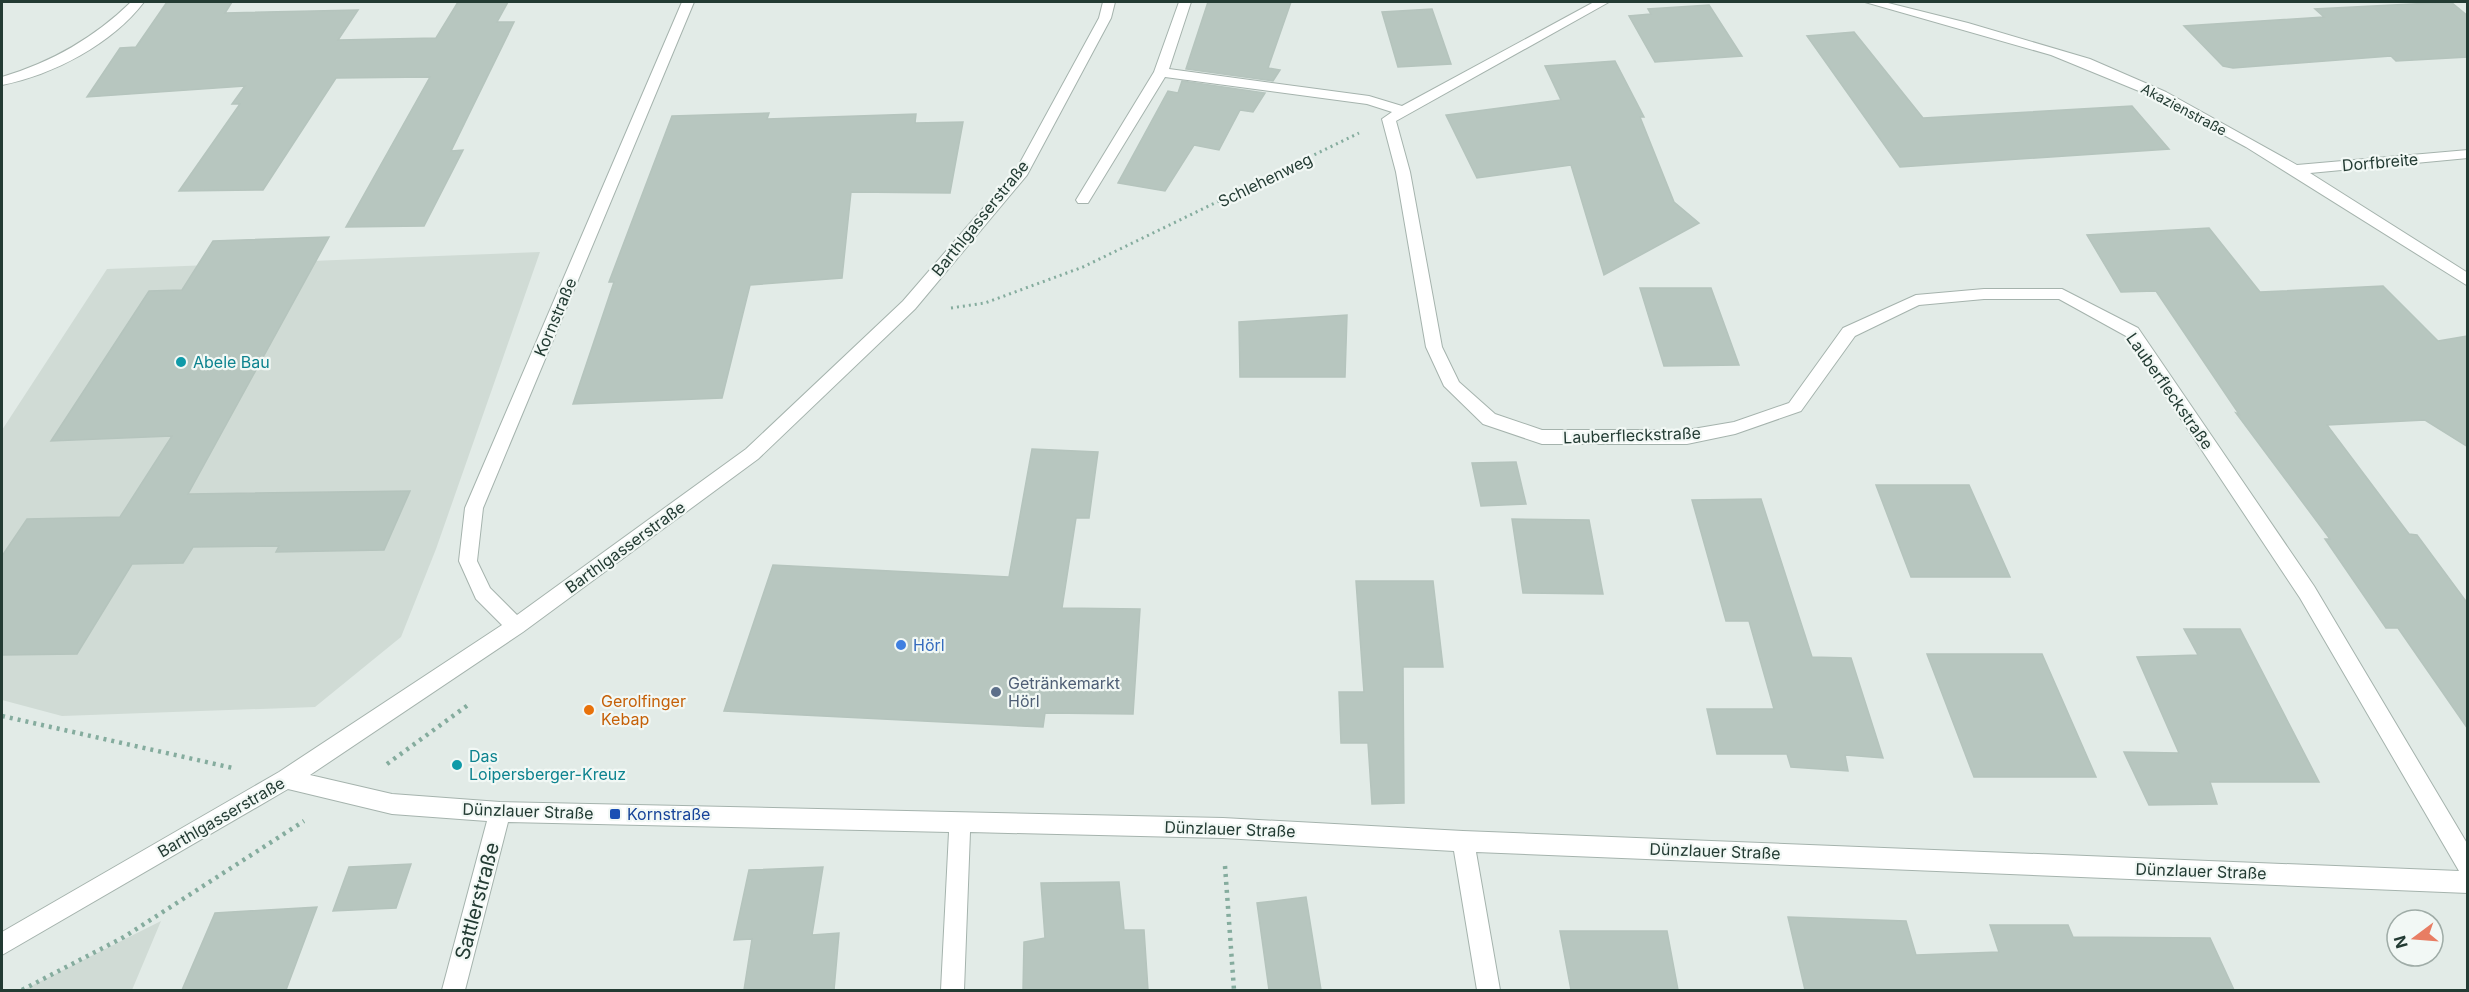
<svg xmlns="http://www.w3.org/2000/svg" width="2469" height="992" font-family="Inter,sans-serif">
<rect width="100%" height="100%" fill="#e2ebe7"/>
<path fill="#d0dbd5" d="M540 252 436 549 401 637 315 707 62 716 2 700V430L107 269Z
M161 921 132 990H23Z"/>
<path fill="#b7c6bf" stroke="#b5c4bd" stroke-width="1.5" d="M167 2H232L225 13 358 10 338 40 436 38 458 2H508L497 22H514L451 151 463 150 424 226 346 227 430 77 336 78 263 190 179 191 240 104H232L245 86 87 97 120 48 136 47Z
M1208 2H1291L1268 68 1280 70 1273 81 1186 69Z
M2451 2 2468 16V57L2396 61 2391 56 2233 68 2223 66 2184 26 2324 17 2315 9Z
M1709 5 1742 56 1655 62 1629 16 1651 14 1648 9Z
M1432 9 1451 64 1398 67 1382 12Z
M1854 32 1923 118 2132 106 2169 149 1900 167 1807 36Z
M1615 61 1644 117H1640L1674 202 1699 223 1604 275 1571 165 1477 178 1446 115 1561 100 1545 66Z
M1182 81 1265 93 1253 112 1240 110 1219 150 1194 145 1165 191 1118 183 1168 91 1178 93Z
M769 113 767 119 916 114 915 123 963 122 950 193 851 192 842 278 750 285 722 398 573 404 614 282H609L672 116Z
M2209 228 2260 292 2383 286 2438 341 2468 336V447L2425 420 2327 425 2409 534 2417 535 2468 604V729L2398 628H2386L2325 539H2330L2236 413 2239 414 2156 291 2121 292 2087 235Z
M329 237 188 494 410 491 384 550 276 552 279 546 193 547 183 563 132 564 77 654 2 655V556L27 519 120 517 172 436 51 441 149 291 182 290 213 241Z
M1640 288H1711L1739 365 1664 366Z
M1347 315 1345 377H1240L1239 322Z
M1032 449 1098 452 1089 518H1076L1062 608 1140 609 1133 714 1045 713 1043 727 724 711 773 565 1009 577Z
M1516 462 1526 504 1481 506 1472 463Z
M1876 485H1969L2010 577H1911Z
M1761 499 1812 657 1851 658 1883 758 1845 755 1848 771 1791 767 1787 754H1717L1707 709H1774L1749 621H1726L1692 500Z
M1512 519 1589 520 1603 594 1523 593Z
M1356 581H1433L1443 667H1403L1404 803 1372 804 1368 743H1341L1339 692H1364Z
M2184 629H2240L2319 782H2210L2217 804 2149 805 2124 752 2179 753 2137 657 2198 655Z
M1927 654H2042L2096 777H1974Z
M411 864 396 908 333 911 349 867Z
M823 867 812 935 839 933 834 990H744L752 939 734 940 749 870Z
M1119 882 1124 930H1144L1148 990H1023L1024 942 1045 938 1041 883Z
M1306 897 1321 990H1269L1257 903Z
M317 907 286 990H182L215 913Z
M1788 917 1906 921 1916 955 1999 952 1990 925H2068L2073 937 2210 938 2234 990H1805Z
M1560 931H1667L1678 990H1571Z"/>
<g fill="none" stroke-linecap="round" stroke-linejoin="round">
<defs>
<path id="minor" d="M131 2H144C112 44 53 75 2 85V77C52 62 94 38 131 2Z
M682 2H694L483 508 477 561 490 588 517 615 746 449 903 301 1016 170 1099 18 1103 2H1115L1111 18 1027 175 915 309 758 459 523 632 310 775 392 794 500 802 1223 818 1463 831 2459 871 2300 598 2126 336 2059 299H1984L1919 305 1855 336 1801 411 1735 434 1687 444H1542L1483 424 1444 386 1426 347 1396 172 1382 119 1392 112 1367 104 1165 77 1088 203H1078L1076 200 1154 72 1179 2H1191L1169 69 1369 96 1402 106 1594 2H1609L1396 121 1410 172 1442 347 1459 382 1495 414 1542 430H1687L1734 422 1789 403 1843 328 1916 295 1984 289H2062L2138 328 2314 586 2468 845V893L1476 852 1500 990H1477L1454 851 1223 838 970 832 964 990H941L949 832 508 822 465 990H442L487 821 392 814 288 789 2 955V932L279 772 502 625 476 599 459 561 465 508Z
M1865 2H1884L1968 23 2090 59 2166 92 2297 165 2468 150V158L2310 173 2468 273V286L2246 147 2156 98 2051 55Z"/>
</defs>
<use href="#minor" stroke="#a5b3ad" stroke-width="2"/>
<path stroke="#85ac9e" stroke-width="3" stroke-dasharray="2 4" stroke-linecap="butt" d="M951 308 985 303 1083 267 1359 133"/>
<path stroke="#85ac9e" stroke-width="4.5" stroke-dasharray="3 5" stroke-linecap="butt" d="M2 716 233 768
M387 764 468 705
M1225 866 1234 990
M22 990 124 937 304 821"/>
<use href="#minor" fill="#fff" fill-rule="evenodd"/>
</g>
<g fill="#0f9aa8" stroke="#f2f8f5" stroke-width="2">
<circle cx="181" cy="362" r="6"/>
<circle cx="457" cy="765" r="6"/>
</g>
<circle fill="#3f7fe0" stroke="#f2f8f5" stroke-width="2" cx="901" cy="645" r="6"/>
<circle fill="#5c6f8a" stroke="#f2f8f5" stroke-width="2" cx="996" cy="692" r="6"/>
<circle fill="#e8710a" stroke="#f2f8f5" stroke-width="2" cx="589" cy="710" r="6"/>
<rect fill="#1a4fb4" stroke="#f2f8f5" stroke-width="2" x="609" y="808" width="12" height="12" rx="3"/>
<g text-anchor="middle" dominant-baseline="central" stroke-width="4.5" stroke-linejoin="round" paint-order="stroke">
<g font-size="14" fill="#233b33" stroke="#f2f8f5">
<text transform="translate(2184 109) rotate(28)">Akazienstraße</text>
</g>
<g font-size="16" fill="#233b33" stroke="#f2f8f5">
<text transform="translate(2380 162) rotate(-5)">Dorfbreite</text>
<text transform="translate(1265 180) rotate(-26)">Schlehenweg</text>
<text transform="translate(980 218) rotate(-51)">Barthlgasserstraße</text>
<text transform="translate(555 317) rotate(-67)">Kornstraße</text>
<text transform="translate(2170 391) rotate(55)">Lauberfleckstraße</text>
<text transform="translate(1632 435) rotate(-2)">Lauberfleckstraße</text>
<text transform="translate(625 547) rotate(-36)">Barthlgasserstraße</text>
<text transform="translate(528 811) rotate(2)">Dünzlauer Straße</text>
<text transform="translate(221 817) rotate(-30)">Barthlgasserstraße</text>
<text transform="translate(1230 829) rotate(2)">Dünzlauer Straße</text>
<text transform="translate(1715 851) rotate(2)">Dünzlauer Straße</text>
<text transform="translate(2201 871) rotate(2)">Dünzlauer Straße</text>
</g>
<g font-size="16" fill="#0d838f" stroke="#f2f8f5" text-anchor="start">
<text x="193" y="362">Abele Bau</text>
<text x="469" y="756">Das<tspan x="469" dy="18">Loipersberger-Kreuz</tspan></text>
</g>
<g font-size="16" fill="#366cbe" stroke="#f2f8f5" text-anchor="start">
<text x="913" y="645">Hörl</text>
</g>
<g font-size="16" fill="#4e5e75" stroke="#f2f8f5" text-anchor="start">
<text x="1008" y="683">Getränkemarkt<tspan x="1008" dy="18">Hörl</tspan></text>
</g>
<g font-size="16" fill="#c56008" stroke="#f2f8f5" text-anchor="start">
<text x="601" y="701">Gerolfinger<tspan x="601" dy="18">Kebap</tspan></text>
</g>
<g font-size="16" fill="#164399" stroke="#f2f8f5" text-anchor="start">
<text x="627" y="814">Kornstraße</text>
</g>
<g font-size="20" fill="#233b33" stroke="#f2f8f5">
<text transform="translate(477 901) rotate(-75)">Sattlerstraße</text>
</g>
</g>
<rect width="2469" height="992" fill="none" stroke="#233b33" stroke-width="6"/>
<g transform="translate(2415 938) rotate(254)"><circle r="28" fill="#f2f8f5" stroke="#9faca7" stroke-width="1.5"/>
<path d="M0-4.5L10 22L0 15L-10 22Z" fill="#e87d63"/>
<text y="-9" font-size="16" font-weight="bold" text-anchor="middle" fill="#233b33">N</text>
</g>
</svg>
